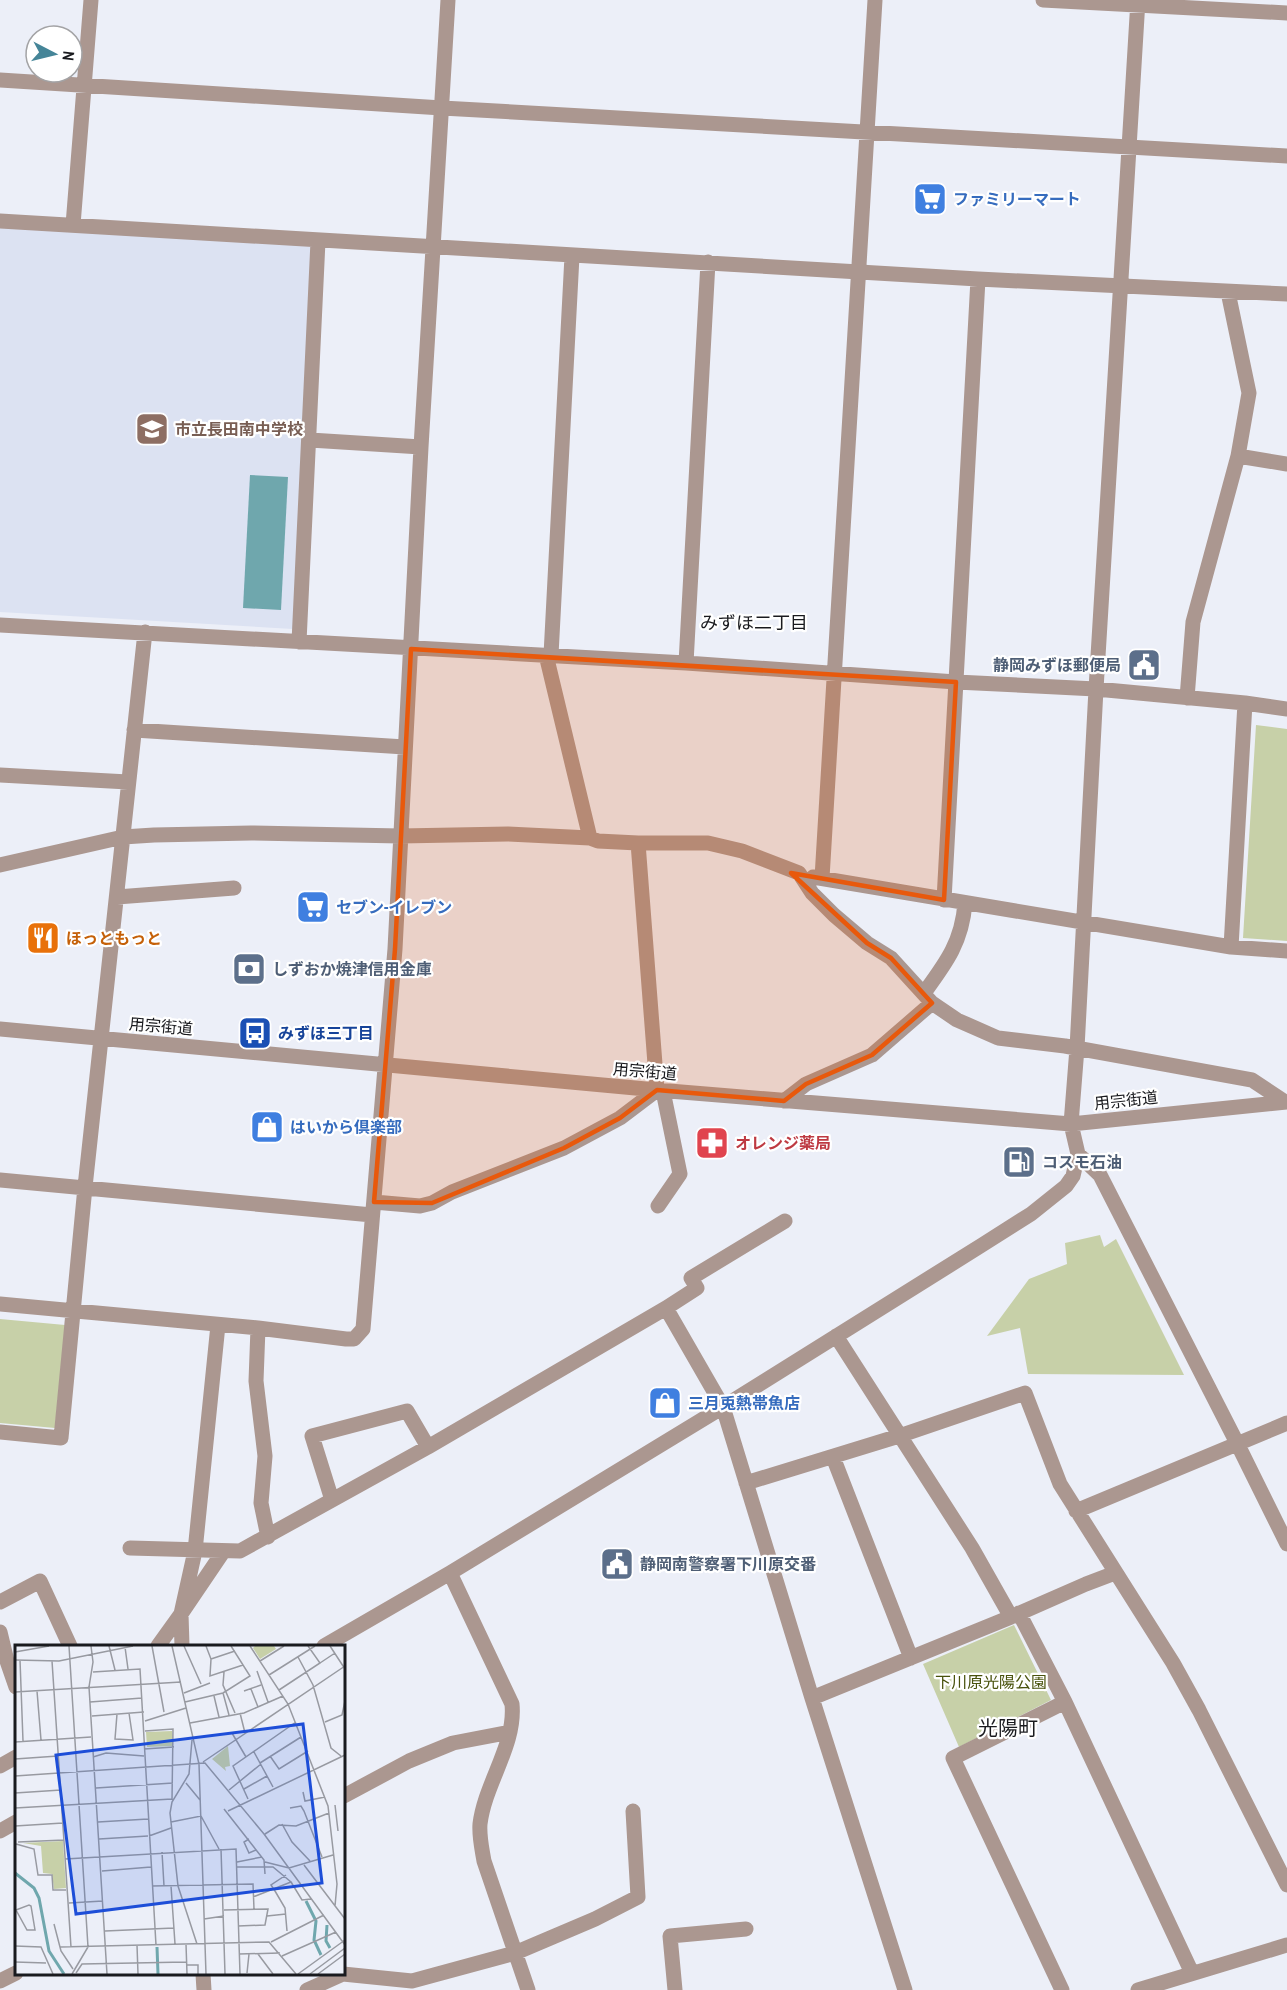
<svg xmlns="http://www.w3.org/2000/svg" width="1287" height="1990" font-family="'Archivo Narrow','Noto Sans JP',sans-serif">
<rect width="100%" height="100%" fill="#eceff8"/>
<path fill="#dce2f2" d="M0 226 314 245 293 629 0 612Z"/>
<path fill="#c7d0a8" d="M1256 725 1287 729V941L1243 938Z
M1100 1235 1104 1247 1116 1239 1184 1375 1028 1374 1020 1328 987 1336 1029 1279 1067 1264 1065 1243Z
M0 1319 65 1325 55 1428 0 1423Z
M1014 1625 1051 1700 959 1747 923 1664Z"/>
<path fill="#6fa7ad" d="M250 475 288 477 281 610 243 608Z"/>
<g fill="none" stroke-linecap="round" stroke-linejoin="round">
<path stroke="#ab9790" stroke-width="15" d="M1043 0 1287 13
M0 80 442 108 1287 156
M0 221 978 279 1287 294
M73 225 91 0
M310 440 421 447
M1238 456 1287 464
M0 625 686 663 956 682 1096 689 1245 703 1287 709
M299 642 318 241
M546 655 590 838
M551 655 572 256
M686 663 708 262
M1187 698 1193 622 1238 456 1249 393 1228 292
M134 730 405 747
M0 775 128 782
M0 865 123 837 154 835 251 833 400 836 508 834 590 838 598 841 638 843H708L742 851 799 873 812 893 834 915 867 943 891 958 932 1003 957 1020 998 1038 1065 1046 1252 1080 1285 1102
M813 877 1231 947 1287 951
M822 878 875 0
M117 897 234 888
M944 900 978 279
M1231 947 1245 703
M924 993C946 963 962 942 965 903
M0 1029 657 1090 1071 1124 1287 1102
M784 1101 806 1084 872 1055 932 1003
M1078 1154 1100 1175 1237 1443 1287 1544
M0 1180 372 1215
M374 1202 420 1206 432 1203 452 1192 564 1148 620 1118 657 1090 638 843
M658 1206 680 1174 663 1091
M0 1304 258 1328 346 1339H354L363 1329 395 949 421 447 448 0
M666 1308 723 1407 812 1698 905 1990
M258 1328 256 1381 265 1456 261 1503 268 1537
M836 1336 972 1548 1011 1617
M0 1432 61 1438 85 1187 145 632
M833 1457 911 1658
M746 1483 899 1436 1025 1393 1060 1484 1173 1663 1199 1710 1287 1885
M332 1500 312 1436 407 1411 428 1447
M1076 1511 1287 1423
M130 1548 240 1551 428 1447 666 1308 697 1288 691 1278 785 1221
M450 1573 512 1704C516 1745 485 1783 480 1824 479 1837 482 1849 484 1861L528 1990
M0 1602 40 1581 70 1646
M1019 1613 1065 1702 1192 1973
M0 1632 7 1661 16 1687
M158 1646 181 1614 195 1551 218 1325
M182 1646 181 1614 223 1552
M324 1646 450 1573 723 1407 982 1245 1031 1214 1066 1186 1073 1176 1078 1154 1071 1124 1077 1048 1096 689 1138 0
M812 1698 1011 1617 1086 1584 1115 1573
M0 1766 16 1757
M344 1796 409 1761 453 1743 510 1732
M0 1831 16 1822
M203 1974 204 1990
M0 1981 16 1973
M307 1990 343 1974 412 1981 515 1953 595 1919 638 1897 633 1811
M675 1990 670 1936 746 1929
M1062 1990 953 1758 1065 1702
M1138 1990 1287 1945"/>
</g>
<path fill="#e8590c" fill-opacity="0.2" stroke="#e8590c" stroke-width="4.5" stroke-linejoin="round" d="M411 649 956 682 944 900 791 873 867 943 891 958 932 1003 872 1055 806 1084 784 1101 657 1090 620 1118 564 1148 432 1203 374 1202 395 949Z"/>
<defs>
<symbol id="supermarket-square" viewBox="-11 -11 22 22"><rect x="-9" y="-9" width="18" height="18" rx="4" fill="#3f7fe0" stroke="#fff"/><path d="M-6-5.5h2.5l.6 2H6L4.5 2H-2.5L-4.4-4H-6ZM-1.5 3.2a1.3 1.3 0 1 0 .1 0ZM3 3.2a1.3 1.3 0 1 0 .1 0Z" fill="#fff"/></symbol>
<symbol id="school-square" viewBox="-11 -11 22 22"><rect x="-9" y="-9" width="18" height="18" rx="4" fill="#8d6e63" stroke="#fff"/><path d="M0-5L7-2L0 1L-7-2ZM-4 1L0 2.5L4 1V4Q0 6-4 4Z" fill="#fff"/></symbol>
<symbol id="civic-square" viewBox="-11 -11 22 22"><rect x="-9" y="-9" width="18" height="18" rx="4" fill="#5c6f8a" stroke="#fff"/><path d="M-.6-6.5H3V-4.5H.6V-3L4-1V1h2V6H-6V1h2V-1L-.6-3ZM-1.2 2.5V6h2.4V2.5Z" fill="#fff"/></symbol>
<symbol id="restaurant-square" viewBox="-11 -11 22 22"><rect x="-9" y="-9" width="18" height="18" rx="4" fill="#e8710a" stroke="#fff"/><path d="M-5-6h1v4h1v-4h1v4h1v-4h1v5L-1.5 .5V6h-2V.5L-5-1ZM5-6V6H3V1.5H1.5Q1.5-4 5-6Z" fill="#fff"/></symbol>
<symbol id="bank-square" viewBox="-11 -11 22 22"><rect x="-9" y="-9" width="18" height="18" rx="4" fill="#5c6f8a" stroke="#fff"/><path d="M-6-4H6V4H-6ZM0-2.3a2.3 2.3 0 1 0 0 4.6a2.3 2.3 0 1 0 0-4.6Z" fill="#fff"/></symbol>
<symbol id="bus-square" viewBox="-11 -11 22 22"><rect x="-9" y="-9" width="18" height="18" rx="4" fill="#1a4fb4" stroke="#fff"/><path d="M-5-6H5V4H4V6H2V4H-2V6H-4V4H-5ZM-3.5-4V0h7V-4ZM-3.5 1.2v1.5H-2V1.2ZM2 1.2v1.5H3.5V1.2Z" fill="#fff"/></symbol>
<symbol id="shop-square" viewBox="-11 -11 22 22"><rect x="-9" y="-9" width="18" height="18" rx="4" fill="#3f7fe0" stroke="#fff"/><path d="M-5-2.5h2.3a2.7 3.5 0 0 1 5.4 0H5L5.5 6h-11ZM-1.5-2.5h3a1.5 2.3 0 0 0-3 0Z" fill="#fff"/></symbol>
<symbol id="pharmacy-square" viewBox="-11 -11 22 22"><rect x="-9" y="-9" width="18" height="18" rx="4" fill="#e0444e" stroke="#fff"/><path d="M-2-6h4v4h4v4h-4v4h-4v-4h-4v-4h4Z" fill="#fff"/></symbol>
<symbol id="fuel-square" viewBox="-11 -11 22 22"><rect x="-9" y="-9" width="18" height="18" rx="4" fill="#5c6f8a" stroke="#fff"/><path d="M-5.5-6h7V0h2V4h1.3V-2.5L3-4.5l.8-.8L6-3V5H2.5V1h-1V6h-7ZM-4.2-4.7v3.2H.2V-4.7Z" fill="#fff"/></symbol>
</defs>
<g fill-rule="evenodd">
<use href="#supermarket-square" x="911" y="180" width="38" height="38"/>
<use href="#school-square" x="133" y="410" width="38" height="38"/>
<use href="#civic-square" x="1125" y="646" width="38" height="38"/>
<use href="#supermarket-square" x="294" y="888" width="38" height="38"/>
<use href="#restaurant-square" x="24" y="919" width="38" height="38"/>
<use href="#bank-square" x="230" y="950" width="38" height="38"/>
<use href="#bus-square" x="236" y="1014" width="38" height="38"/>
<use href="#shop-square" x="248" y="1108" width="38" height="38"/>
<use href="#pharmacy-square" x="693" y="1124" width="38" height="38"/>
<use href="#fuel-square" x="1000" y="1143" width="38" height="38"/>
<use href="#shop-square" x="646" y="1384" width="38" height="38"/>
<use href="#civic-square" x="598" y="1545" width="38" height="38"/>
</g>
<g text-anchor="middle" dominant-baseline="central" stroke-width="4.5" stroke-linejoin="round" paint-order="stroke">
<g font-size="16" font-weight="bold" fill="#366cbe" stroke="#fff" text-anchor="start">
<text x="953" y="199">ファミリーマート</text>
<text x="336" y="907">セブン-イレブン</text>
<text x="290" y="1127">はいから倶楽部</text>
<text x="688" y="1403">三月兎熱帯魚店</text>
</g>
<g font-size="16" font-weight="bold" fill="#785e54" stroke="#fff" text-anchor="start">
<text x="175" y="429">市立長田南中学校</text>
</g>
<g font-size="16" font-weight="bold" fill="#4e5e75" stroke="#fff" text-anchor="start">
<text x="1121" y="665" text-anchor="end">静岡みずほ郵便局</text>
<text x="272" y="969">しずおか焼津信用金庫</text>
<text x="1042" y="1162">コスモ石油</text>
<text x="640" y="1564">静岡南警察署下川原交番</text>
</g>
<g font-size="16" font-weight="bold" fill="#c56008" stroke="#fff" text-anchor="start">
<text x="66" y="938">ほっともっと</text>
</g>
<g font-size="16" fill="#191a1e" stroke="#fff">
<text transform="translate(161 1026) rotate(5)">用宗街道</text>
<text transform="translate(645 1071) rotate(5)">用宗街道</text>
<text transform="translate(1126 1100) rotate(-6)">用宗街道</text>
</g>
<g font-size="16" font-weight="bold" fill="#164399" stroke="#fff" text-anchor="start">
<text x="278" y="1033">みずほ三丁目</text>
</g>
<g font-size="16" font-weight="bold" fill="#be3a42" stroke="#fff" text-anchor="start">
<text x="735" y="1143">オレンジ薬局</text>
</g>
<g font-size="16" fill="#49520d" stroke="#fff">
<text x="991" y="1682">下川原光陽公園</text>
</g>
<g font-size="18" fill="#191a1e" stroke="#fff">
<text x="754" y="622">みずほ二丁目</text>
</g>
<g font-size="20" fill="#191a1e" stroke="#fff">
<text x="1008" y="1727">光陽町</text>
</g>
</g>
<g transform="translate(15 1645)">
<rect width="330" height="330" fill="#eceff8"/>
<path d="M240 1H259L261 4 245 14 238 3ZM157 86 158 101 132 102 131 87ZM213 101 215 121 210 122 211 126 197 114ZM48 196 51 243 39 244 37 229 28 228 26 201 8 198Z" fill="#c7d0a8"/>
<path fill="none" stroke="#6fa7ad" stroke-width="3" d="M0 228 19 243 24 253 34 306 49 329M291 256 301 276 299 295 306 310M312 280 311 296 315 303M142 302 143 329"/>
<path fill="none" stroke="#989aa1" stroke-width="1.5" d="M54 1 73 302 57 329M76 1 78 17 74 42 92 329M94 1 100 25M137 1 149 67M157 1 184 119 191 329M169 1 186 39M191 1 196 14 195 31 228 20M235 1 273 59 313 161 322 239 320 261M315 1 330 24M110 2 113 24M0 7 34 1M283 12 298 40 316 103 326 111M196 14 220 6M0 15 44 16 118 1M5 15 8 96M37 16 56 302M245 16 269 1M305 18 320 8M242 26 253 57M78 27 125 24 141 300M209 27 208 40 220 68M254 30 300 1M236 44 243 62M264 45 305 18 293 1M22 46 26 95M229 46 246 40M0 47 166 37M169 48 195 38M208 48 214 70M199 51 204 72M75 57 127 53M170 57 208 48 235 31 216 1M225 68 230 88M102 69 100 94 118 95 114 68M77 71 129 67M130 76 171 63M310 77 327 70 330 56M175 78 229 68 268 51M130 86 158 84 157 155M217 88 231 112M177 95 174 129 157 157 155 168 163 241 182 299M0 97 76 92M129 104 159 102M239 107 258 142M255 111 264 124 293 106M78 112 91 108 129 111M0 114 43 111M188 117 330 21M245 118 286 92M0 131 190 118 249 189 330 300M171 138 185 155M81 143 158 138M229 144 252 131M214 145 246 119M288 147 290 156 310 152M0 148 46 145M233 154 218 121 281 77M320 160 323 186M0 163 157 154M275 163 286 161 289 166 307 212M209 164 249 215 250 229M213 166 330 110M83 177 133 174M156 177 186 171 204 204M267 179 277 197 295 216M0 181 48 178M250 189 264 180 281 181 314 168M134 191 156 183M84 194 133 191M234 194 229 197 234 208 241 205M3 197 49 195M1 199 19 204 23 230H37L38 245H51M206 204 210 329M147 207 149 241M50 214 221 204 225 329M222 217 247 212M250 217 274 223 318 210M289 220 330 274M222 222H258L276 237 238 252M87 226 136 222M276 237 287 255 296 254M137 241 238 239 239 264M156 241 160 299M260 246 270 263 272 286M260 246 256 240 271 230M54 258 88 256M0 265H1L14 260 16 261 20 285H12L1 265M209 265 253 264 250 280 223 281M252 271 271 269M189 274 209 271M39 279 46 306 58 324M90 286 159 283M256 297 309 270M171 299 172 329M122 300 123 329M0 301 26 302 38 329M45 302 254 297 281 329M224 309 265 308M243 309 258 329M267 311 321 287M0 317 31 318M171 320H183V329M61 328 67 319 171 317M232 328 234 309M283 329 330 295M295 329 330 303M303 329 330 309"/>
<path fill="#1d4ed8" fill-opacity="0.15" stroke="#1d4ed8" stroke-width="3" d="M288 79 307 238 61 269 41 110Z"/>
<rect width="330" height="330" fill="none" stroke="#191a1e" stroke-width="3"/>
</g>
<g transform="translate(54 54) rotate(97)"><circle r="28" fill="#ffffff" stroke="#a3a3a5" stroke-width="1.5"/>
<path d="M0-4.5L10 22L0 15L-10 22Z" fill="#458598"/>
<text y="-9" font-size="16" font-weight="bold" text-anchor="middle" fill="#191a1e">N</text>
</g>
</svg>
